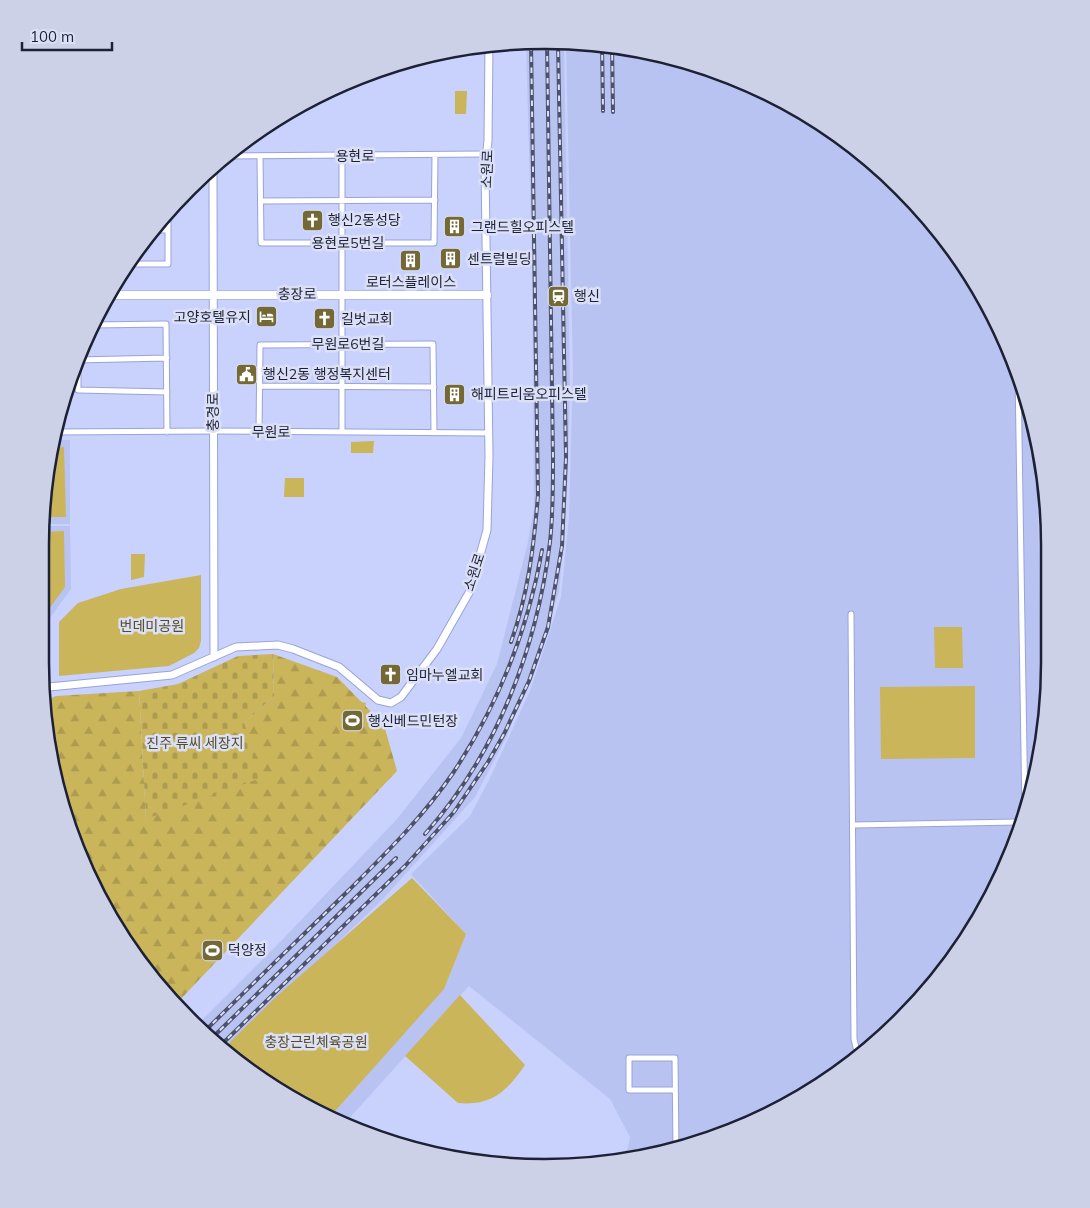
<svg xmlns="http://www.w3.org/2000/svg" width="1090" height="1208" font-family="Mulish,'Noto Sans KR',sans-serif">
<defs>
<pattern id="forest-firs" width="22" height="20" patternUnits="userSpaceOnUse" patternTransform="scale(1.25)"><rect width="22" height="20" fill="#cab55a"/><path d="M5 1l3.5 6h-7zM16 11l3.5 6h-7z" fill="#ad9b4f"/></pattern>
<pattern id="cemetery-stones" width="16" height="16" patternUnits="userSpaceOnUse" patternTransform="scale(1.25)"><rect width="16" height="16" fill="#cab55a"/><path d="M2 7V4a2 2 0 0 1 4 0v3zM10 15v-3a2 2 0 0 1 4 0v3z" fill="#ad9b4f"/></pattern>
</defs>
<rect width="100%" height="100%" fill="#c9d1fd"/>
<path fill="#b9c3f2" d="M526 42 564 43 570 387 567 496 559 592 507 736 475 797 383 899 224 1051 198 1024 284 938 397 819 461 738 497 664 528 542 534 507 532 259Z
M566 43 611 44 708 67 798 108 878 166 946 238 998 322 1033 415 1037 437 1042 741 1033 794 998 886 946 970 878 1043 769 1116 675 1151 620 1158 628 1148 630 1137 610 1099 469 986 344 1124 329 1118 444 988 466 934 411 874 470 816 489 780 530 691 561 597 569 518 573 374Z
M52 440H70V524H46L50 447Z
M46 526H70L71 589 50 618 42 620Z"/>
<path fill="url(#forest-firs)" d="M273 654 337 677 384 725 397 771 177 1003 145 971 92 886 50 762 44 701 56 696 139 691 146 819 244 723 274 696Z"/>
<path fill="url(#cemetery-stones)" d="M273 654 274 696 244 723 264 777 146 819 139 691 178 684 238 656Z"/>
<path fill="#cab55a" d="M455 91H467L466 114H455Z
M374 441 373 453H351V442Z
M64 447 66 517H47L50 448Z
M285 478H304V497H284Z
M64 531 65 587 49 609H42L46 532Z
M131 554H145L144 577 131 580Z
M201 575V641L199 648 194 653 169 666 59 676V622L78 603 121 589Z
M934 627H962L963 668H935Z
M975 686V758L881 759 880 687Z
M347 699 366 703 357 743 338 739Z
M412 878 466 934 444 989 329 1118 322 1116 237 1063 223 1049 278 995Z
M460 995 525 1065C507 1091 492 1106 458 1103L405 1056Z"/>
<g fill="none" stroke-linecap="round" stroke-linejoin="round">
<defs>
<path id="minor" d="M225 156 486 154
M260 156 261 243H434L435 155
M342 156V432
M261 201 435 200
M152 230H168
M128 264H168V210
M92 325 166 324 167 432
M78 354V390L167 392
M76 360 167 358
M1018 374 1025 816
M260 386 434 387
M54 432 213 431 489 433
M259 432 260 345 433 344 434 433
M851 614 854 1039 858 1056
M853 825 1022 822
M675 1090H629V1058H675L676 1151"/>
<path id="secondary" d="M213 167 214 657
M43 690 49 687 172 675 236 647 278 645 293 649 339 667 378 700 391 703 401 697 437 649 470 591 487 530 489 456 485 166 488 141 489 45"/>
<path id="primary" d="M107 295H487"/>
</defs>
<use href="#minor" stroke="#99a3d7" stroke-width="7"/>
<use href="#secondary" stroke="#99a3d7" stroke-width="9"/>
<use href="#primary" stroke="#99a3d7" stroke-width="9"/>
<use href="#minor" stroke="#fff" stroke-width="5"/>
<use href="#secondary" stroke="#fff" stroke-width="7"/>
<use href="#primary" stroke="#fff" stroke-width="8"/>
<defs>
<path id="rail" d="M602 44 603 111
M612 44 613 112
M511 642C528 595 534 545 538 495L531 42
M425 834C497 753 537 648 550 542 553 515 553 487 553 459L547 42
M205 1031C252 984 300 938 348 891 385 854 423 817 453 773 498 705 528 630 542 550
M212 1038 396 858
M220 1046 405 866 454 812 488 762 504 734 529 681 548 627 562 546 566 457 558 43"/>
</defs>
<use href="#rail" stroke="#4c516c" stroke-width="4"/>
<use href="#rail" stroke="#dbe0f6" stroke-width="2" stroke-dasharray="5.5" stroke-linecap="butt"/>
</g>
<defs>
<symbol id="church-square" viewBox="-11 -11 22 22"><rect x="-9" y="-9" width="18" height="18" rx="4" fill="#746835" stroke="#dbe0f6"/><path d="M-1.2-6h2.4v3.5h3.3v2.4h-3.3V6h-2.4V-.1h-3.3v-2.4h3.3Z" fill="#fff"/></symbol>
<symbol id="building-square" viewBox="-11 -11 22 22"><rect x="-9" y="-9" width="18" height="18" rx="4" fill="#746835" stroke="#dbe0f6"/><path d="M-4-6H4V6H1V3H-1V6H-4ZM-2.5-4.3h1.7v1.8h-1.7ZM.8-4.3h1.7v1.8H.8ZM-2.5-1h1.7V.8h-1.7ZM.8-1h1.7V.8H.8Z" fill="#fff"/></symbol>
<symbol id="station-square" viewBox="-11 -11 22 22"><rect x="-9" y="-9" width="18" height="18" rx="4" fill="#746835" stroke="#dbe0f6"/><path d="M-3-6H3Q5-6 5-4V2Q5 4 3 4L4.5 6H3L1.5 4h-3L-3 6H-4.5L-3 4Q-5 4-5 2V-4Q-5-6-3-6ZM-3.5-4v3h7v-3ZM-3.5 1v1.5H-2V1ZM2 1v1.5H3.5V1Z" fill="#fff"/></symbol>
<symbol id="hotel-square" viewBox="-11 -11 22 22"><rect x="-9" y="-9" width="18" height="18" rx="4" fill="#746835" stroke="#dbe0f6"/><path d="M-6-4.5h1.5V1H6V5H4.5V3h-9V5H-6ZM-4 0a1.8 1.8 0 1 1 3.6 0ZM.5 0V-2.5h3Q6-2.5 6 0Z" fill="#fff"/></symbol>
<symbol id="civic-square" viewBox="-11 -11 22 22"><rect x="-9" y="-9" width="18" height="18" rx="4" fill="#746835" stroke="#dbe0f6"/><path d="M-.6-6.5H3V-4.5H.6V-3L4-1V1h2V6H-6V1h2V-1L-.6-3ZM-1.2 2.5V6h2.4V2.5Z" fill="#fff"/></symbol>
<symbol id="stadium-square" viewBox="-11 -11 22 22"><rect x="-9" y="-9" width="18" height="18" rx="4" fill="#746835" stroke="#dbe0f6"/><path d="M0-5a6.5 5 0 1 0 0 10a6.5 5 0 1 0 0-10ZM-3.5-1.8h7v3.6h-7Z" fill="#fff"/></symbol>
</defs>
<g fill-rule="evenodd">
<use href="#church-square" x="300" y="208" width="25" height="25"/>
<use href="#building-square" x="442" y="214" width="25" height="25"/>
<use href="#building-square" x="438" y="246" width="25" height="25"/>
<use href="#building-square" x="398" y="248" width="25" height="25"/>
<use href="#station-square" x="546" y="284" width="25" height="25"/>
<use href="#hotel-square" x="254" y="304" width="25" height="25"/>
<use href="#church-square" x="312" y="306" width="25" height="25"/>
<use href="#civic-square" x="234" y="362" width="25" height="25"/>
<use href="#building-square" x="442" y="382" width="25" height="25"/>
<use href="#church-square" x="378" y="662" width="25" height="25"/>
<use href="#stadium-square" x="340" y="708" width="25" height="25"/>
<use href="#stadium-square" x="200" y="938" width="25" height="25"/>
</g>
<g text-anchor="middle" dominant-baseline="central" stroke-width="5" stroke-linejoin="round" paint-order="stroke">
<g font-size="14" fill="#1d2135" stroke="#dbe0f6">
<text x="355" y="156">용현로</text>
<text transform="translate(487 169) rotate(-88)">소원로</text>
<text x="348" y="243">용현로5번길</text>
<text x="297" y="294">충장로</text>
<text x="348" y="344">무원로6번길</text>
<text transform="translate(213 412) rotate(-90)">충경로</text>
<text x="271" y="432">무원로</text>
<text transform="translate(474 572) rotate(-72)">소원로</text>
</g>
<g font-size="14" fill="#1d2135" stroke="#dbe0f6" text-anchor="start">
<text x="328" y="220">행신2동성당</text>
<text x="471" y="227">그랜드힐오피스텔</text>
<text x="467" y="259">센트럴빌딩</text>
<text x="411" y="282" text-anchor="middle">로터스플레이스</text>
<text x="574" y="296">행신</text>
<text x="251" y="317" text-anchor="end">고양호텔유지</text>
<text x="341" y="319">길벗교회</text>
<text x="263" y="374">행신2동 행정복지센터</text>
<text x="471" y="394">해피트리움오피스텔</text>
<text x="406" y="675">임마누엘교회</text>
<text x="368" y="721">행신베드민턴장</text>
<text x="228" y="950">덕양정</text>
</g>
<g font-size="14" fill="#554c24" stroke="#dbe0f6">
<text x="152" y="626">번데미공원</text>
<text x="195" y="743">진주 류씨 세장지</text>
<text x="316" y="1042">충장근린체육공원</text>
</g>
</g>
<path d="M0 0H1090V1208H0ZM545 49H545A496 496 0 0 1 1041 545V663A496 496 0 0 1 545 1159H545A496 496 0 0 1 49 663V545A496 496 0 0 1 545 49Z" fill="#ccd1e7" fill-rule="evenodd"/>
<path fill="none" stroke="#1d2135" stroke-width="2.5" d="M545 49H545A496 496 0 0 1 1041 545V663A496 496 0 0 1 545 1159H545A496 496 0 0 1 49 663V545A496 496 0 0 1 545 49Z"/>
<path d="M22 42v8h90v-8" fill="none" stroke="#1d2135" stroke-width="2.5"/>
<text x="30" y="42" font-size="15" fill="#1d2135" stroke="#dbe0f6" stroke-width="4" paint-order="stroke">100 m</text>
</svg>
